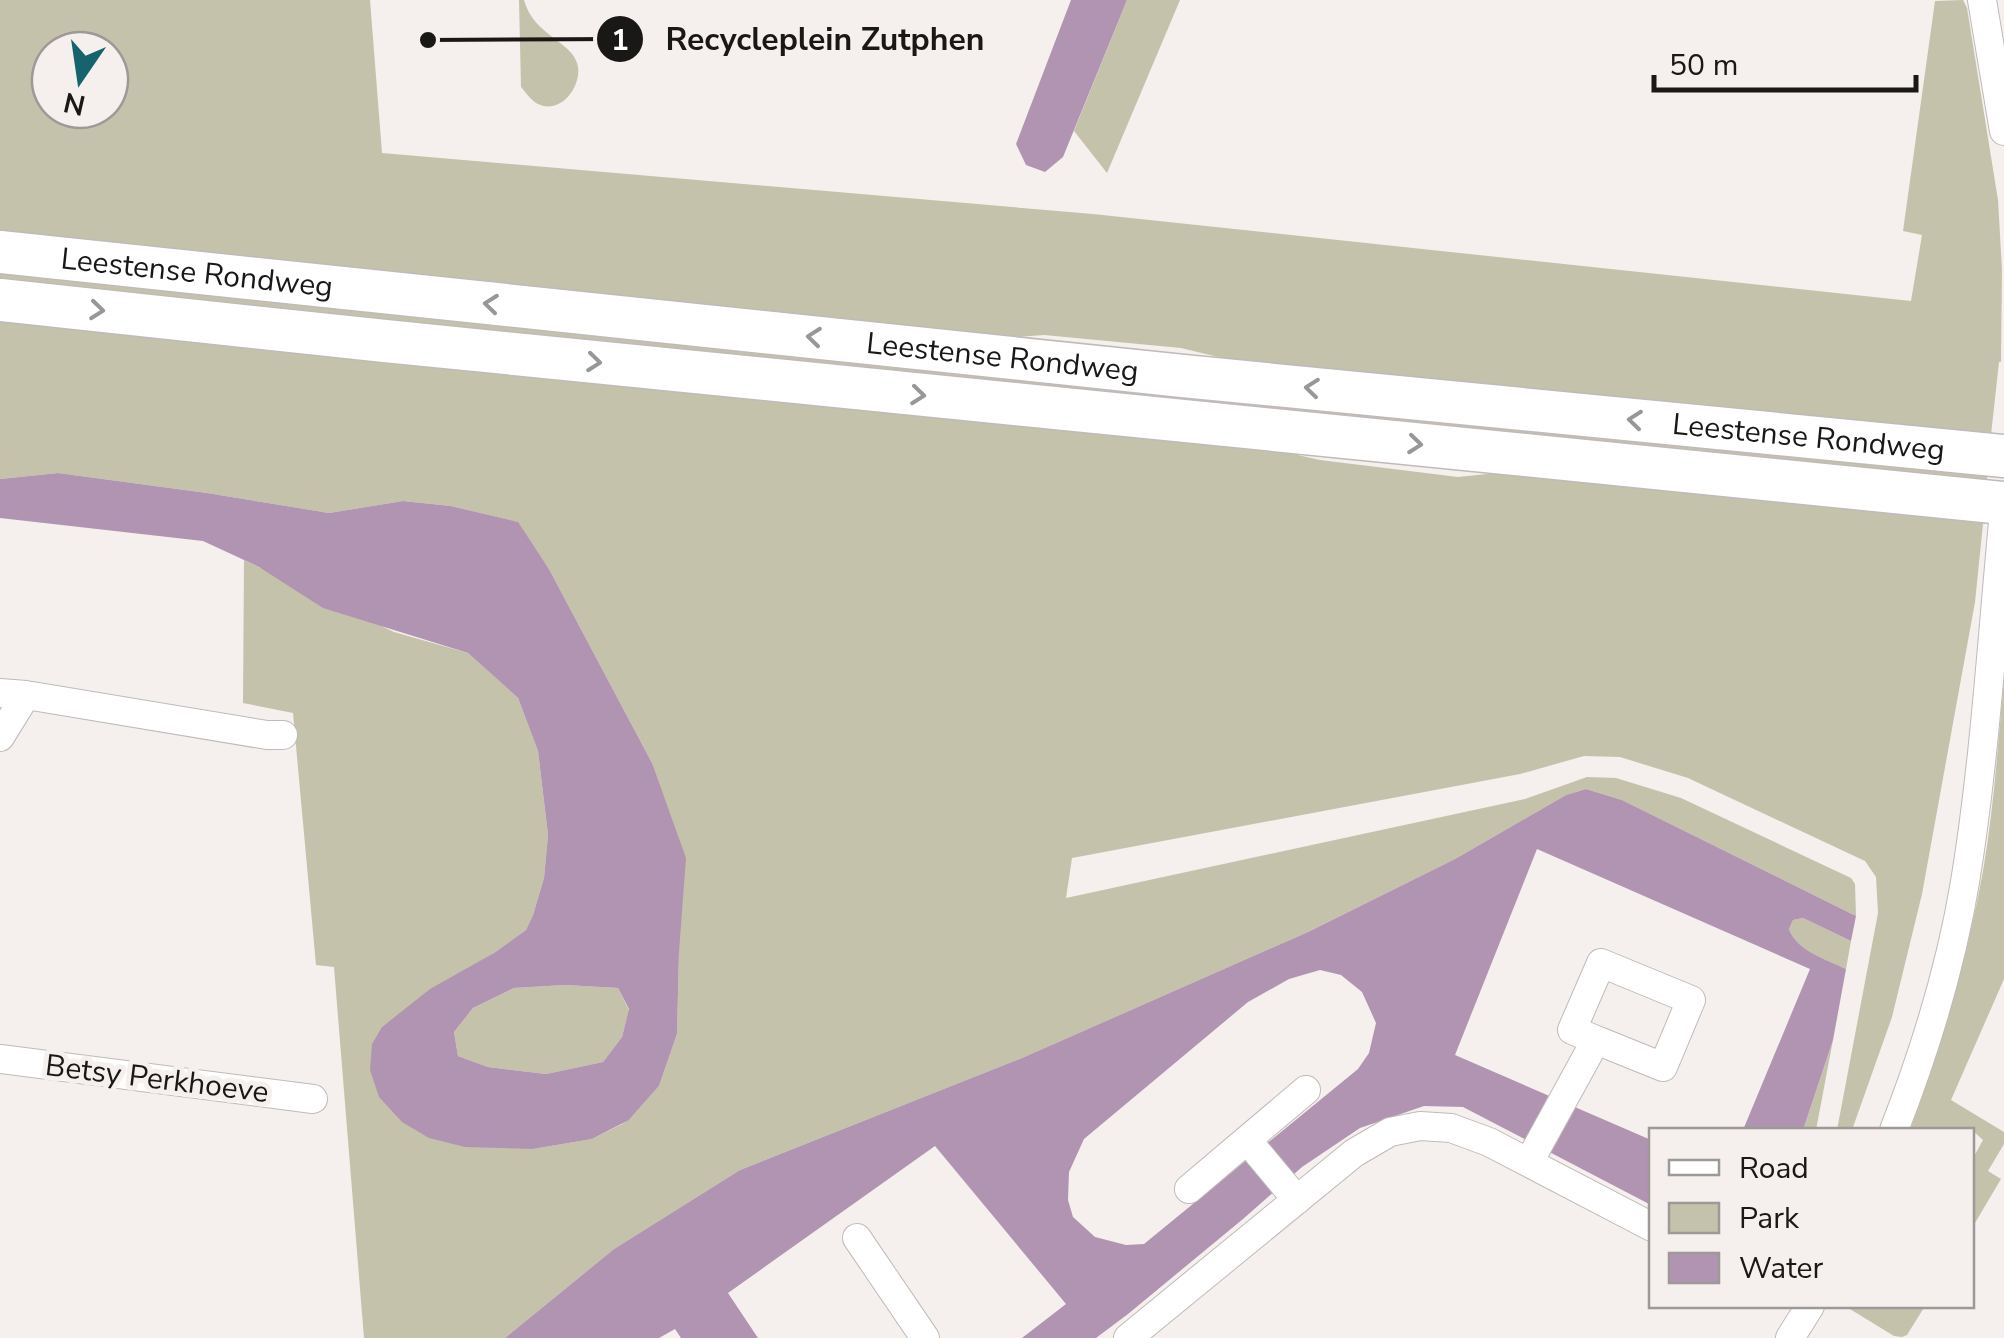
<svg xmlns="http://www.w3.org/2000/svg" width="2004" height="1338" font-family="'Nunito Sans',sans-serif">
<rect width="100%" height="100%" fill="#f5efed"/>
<path fill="#c4c2aa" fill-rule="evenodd" d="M0 0H370L382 153 1093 214 1911 301 1922 235 1903 231 1935 1 1963 0 1967 8 1998 200 2002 270 2001 362H1999L1990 444 1284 373 1181 348 1044 335 962 341 0 237ZM50 50H110V110H50Z
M519 0H524C534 37 574 41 578 67 581 87 561 115 538 104 532 101 526 93 521 87Z
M1127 0H1180L1107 173 1074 131Z
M0 261 1988 465 1986 492 0 288Z
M0 311 1267 448 1320 460 1458 477 1535 469 1984 514 1975 602 1922 894 1892 1017 1852 1130H1837L1878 913 1876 877 1865 861 1688 778 1620 757 1584 756 1520 774 1072 858 1066 898 1525 799 1587 777 1616 778 1681 798 1851 878 1855 884 1856 916 1622 800 1586 789 1566 795 1455 859 1308 932 1022 1058 740 1170 614 1249 505 1338H364L334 967 316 965 293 713 243 703 244 560 394 632 468 653 518 698 538 751 548 835 544 878 533 915 526 930 494 953 382 1027 533 1149 592 1139 628 1121 659 1086 677 1034 679 952 652 763 549 569 517 522 451 506 403 501 329 513 207 493 58 473 0 479Z
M2004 679V979L1951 1100 2004 1132V1144L1988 1171 2001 1179 1972 1228V1160L1983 1140 1972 1130H1910C1941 1046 1967 959 1983 871 1994 808 1998 743 2004 679Z
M1803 918 1851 941 1846 969C1826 959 1797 951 1789 929L1793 920Z
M565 985 618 988 629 1010 622 1037 603 1062 546 1074 488 1067 458 1056 454 1032 473 1008 514 988Z
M1833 1040 1816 1130H1803Z
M1845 1306H1925L1907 1335 1902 1337 1894 1336Z"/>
<path fill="#b194b2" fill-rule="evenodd" d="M1071 0H1127L1063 157 1045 172 1026 165 1016 144Z
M58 473 207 493 329 513 403 501 451 506 518 522 549 569 652 763 686 858 679 952 677 1034 659 1086 628 1121 621 1124 592 1139 533 1149 465 1147 429 1138 402 1122 379 1097 370 1070 372 1044 382 1027 430 989 494 953 512 940 526 930 533 915 544 878 548 835 538 751 518 698 468 653 323 608 259 567 203 541 0 518V479ZM565 985 618 988 629 1009 622 1037 603 1062 546 1074 488 1067 458 1056 454 1032 473 1008 514 988Z
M1586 789 1622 800 1856 916 1851 941 1803 918 1793 920 1789 929C1797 951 1826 959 1846 969L1833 1040 1803 1130H1743L1810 969 1537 849 1455 1055 1651 1140V1205L1463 1107 1424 1106 1360 1128 1302 1167 1243 1219 1128 1314 1096 1338H1022L1066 1304 935 1146 728 1293 758 1338H681L675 1329 659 1338H505L614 1249 740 1170 1022 1058 1308 932 1455 859 1566 795ZM1320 970 1341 975 1362 992 1376 1023 1369 1053 1358 1069 1144 1244 1126 1245 1095 1237 1073 1217 1068 1200 1069 1172 1084 1139 1248 1002 1289 979Z"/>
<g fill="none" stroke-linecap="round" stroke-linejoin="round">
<defs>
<path id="street" d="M1982 0 2004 131
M0 693 26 695 267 735H283
M0 737 26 695
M0 1059 313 1099
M1894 1130C1925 1051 1951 966 1965 882 1985 760 1992 636 2004 512
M1247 1140 1297 1200
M1529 1162 1596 1040 1663 1067 1691 1000 1601 963 1572 1030 1596 1040
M1189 1189 1306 1090
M857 1238 925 1338
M1128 1338 1354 1153 1390 1132 1420 1126 1451 1128 1489 1142 1652 1227
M1790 1338 1810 1306"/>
<g id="primary">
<path id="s1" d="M0 252 1183 376 2004 456"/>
<path d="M0 300 385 341 2004 503"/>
</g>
</defs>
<use href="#street" stroke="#c0bab9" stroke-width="30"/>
<use href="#primary" stroke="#c0bab9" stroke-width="45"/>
<use href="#street" stroke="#fff" stroke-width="28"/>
<use href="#primary" stroke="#fff" stroke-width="42"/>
</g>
<defs><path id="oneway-chevron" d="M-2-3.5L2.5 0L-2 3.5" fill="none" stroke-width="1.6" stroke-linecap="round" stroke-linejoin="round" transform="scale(2.5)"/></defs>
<g stroke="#989797">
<use href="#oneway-chevron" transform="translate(491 304) rotate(-174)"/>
<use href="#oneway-chevron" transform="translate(97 310) rotate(6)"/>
<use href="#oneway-chevron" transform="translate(814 337) rotate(-174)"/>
<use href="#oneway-chevron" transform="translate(594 362) rotate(6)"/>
<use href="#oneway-chevron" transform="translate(1312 388) rotate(-174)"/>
<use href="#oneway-chevron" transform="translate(918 395) rotate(6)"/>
<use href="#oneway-chevron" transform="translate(1635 420) rotate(-174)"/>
<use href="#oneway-chevron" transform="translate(1415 444) rotate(6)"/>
</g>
<g text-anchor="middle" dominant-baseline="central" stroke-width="10" stroke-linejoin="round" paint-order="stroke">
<g font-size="30" fill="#1a1817" stroke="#f5efed">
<text stroke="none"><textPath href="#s1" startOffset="198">Leestense Rondweg</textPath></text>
<text stroke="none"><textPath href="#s1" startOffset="1008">Leestense Rondweg</textPath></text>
<text stroke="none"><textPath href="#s1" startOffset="1818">Leestense Rondweg</textPath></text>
<text transform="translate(157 1079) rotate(7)">Betsy Perkhoeve</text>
</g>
</g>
<path fill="none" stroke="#1a1817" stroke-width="4" d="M428 40L620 39"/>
<g fill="#1a1817" stroke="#f5efed" stroke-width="4">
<circle cx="428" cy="40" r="10"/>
<circle cx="620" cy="39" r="25"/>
</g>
<g font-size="30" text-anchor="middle" font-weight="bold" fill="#fff">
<text x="620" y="50">1</text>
</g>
<g font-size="32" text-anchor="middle" font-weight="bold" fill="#1a1817" stroke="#f5efed" stroke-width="10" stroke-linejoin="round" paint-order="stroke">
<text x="825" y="50">Recycleplein Zutphen</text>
</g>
<rect x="1649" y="1128" width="325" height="180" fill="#f5efed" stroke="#9d9997" stroke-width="2.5"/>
<rect x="1669" y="1160" width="50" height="15" fill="#ffffff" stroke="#9d9997" stroke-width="2.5"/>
<text x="1739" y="1178" font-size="30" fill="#1a1817">Road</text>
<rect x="1669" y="1203" width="50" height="30" fill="#c4c2aa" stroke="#9d9997" stroke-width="2.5"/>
<text x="1739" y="1228" font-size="30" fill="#1a1817">Park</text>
<rect x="1669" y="1253" width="50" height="30" fill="#b194b2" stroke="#9d9997" stroke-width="2.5"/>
<text x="1739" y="1278" font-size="30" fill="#1a1817">Water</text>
<g transform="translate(80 80) rotate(193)"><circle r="48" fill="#f5efed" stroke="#9d9997" stroke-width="2.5"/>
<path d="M0-8L18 38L0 25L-18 38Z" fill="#15636c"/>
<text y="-15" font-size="28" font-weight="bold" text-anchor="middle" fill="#1a1817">N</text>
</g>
<path d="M1654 75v15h262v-15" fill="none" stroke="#1a1817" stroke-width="5"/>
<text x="1669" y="75" font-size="30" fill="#1a1817" stroke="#f5efed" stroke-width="8" paint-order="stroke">50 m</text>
</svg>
